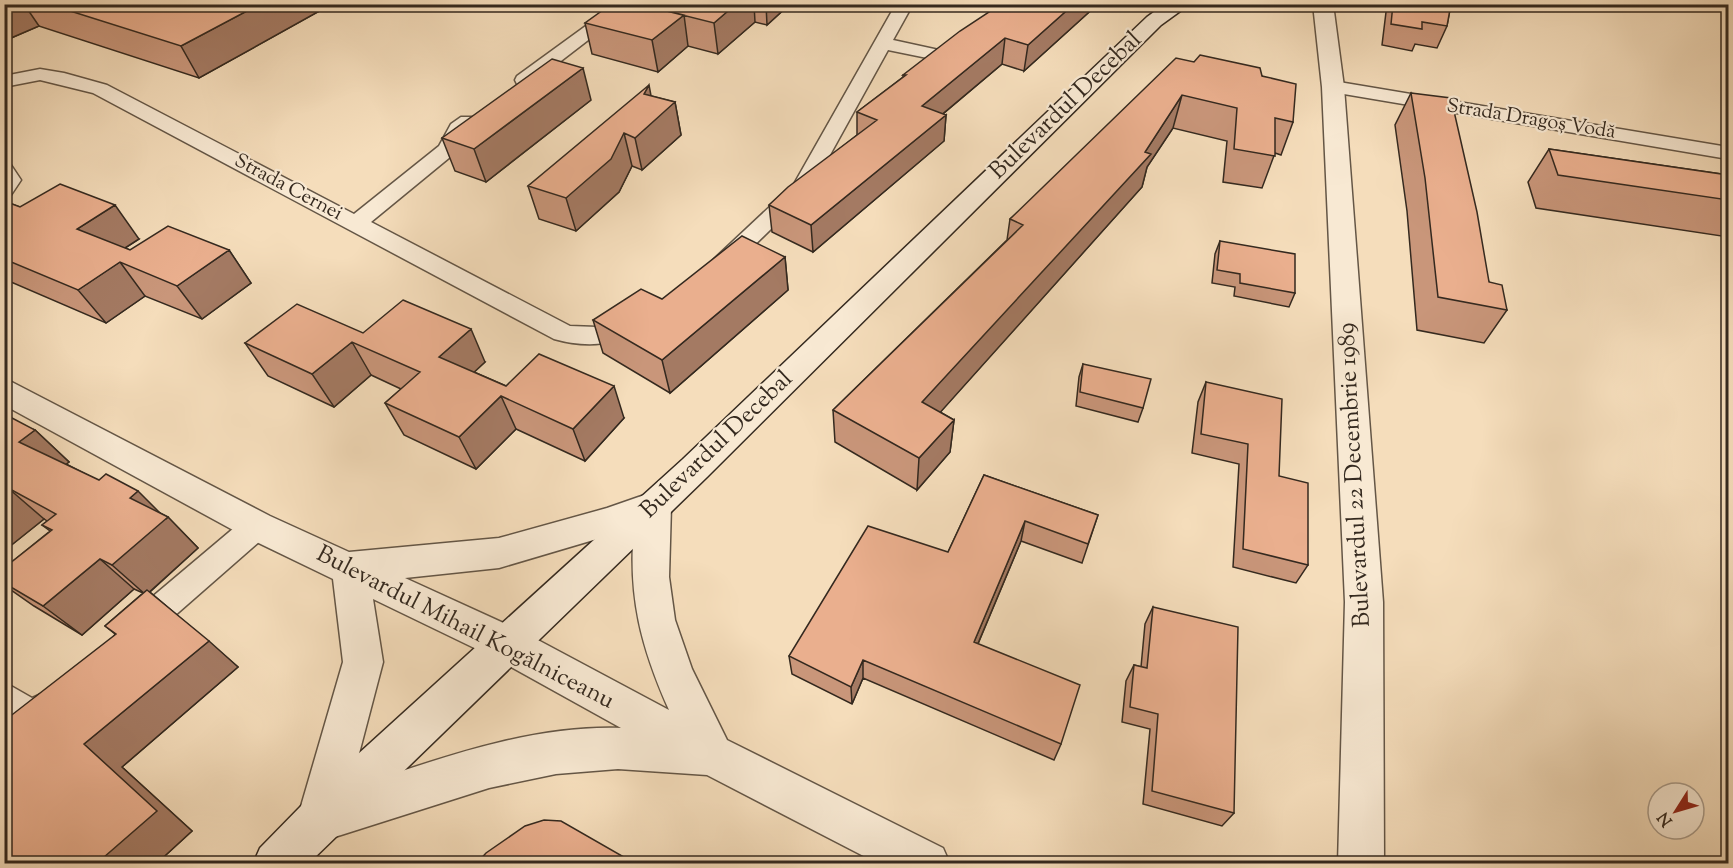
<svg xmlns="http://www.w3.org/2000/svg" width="1733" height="868" font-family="'Sorts Mill Goudy',serif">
<rect width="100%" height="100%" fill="#f5ddbb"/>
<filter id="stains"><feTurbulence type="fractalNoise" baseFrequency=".00333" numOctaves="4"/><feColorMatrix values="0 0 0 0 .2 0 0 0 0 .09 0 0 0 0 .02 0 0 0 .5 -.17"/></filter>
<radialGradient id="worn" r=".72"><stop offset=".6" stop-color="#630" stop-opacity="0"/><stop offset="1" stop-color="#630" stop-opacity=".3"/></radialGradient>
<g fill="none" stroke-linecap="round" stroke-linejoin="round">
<defs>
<path id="minor" d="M616 4H635L531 84H517L515 80 517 76Z
M896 4H913L893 40 948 52 951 56 942 61 888 50 810 191 730 269 722 271 714 269 711 264 714 259 794 184Z
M40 69 64 73 107 85 354 214 439 146 451 124 461 117H475L478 121 466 131 455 153 371 222 570 326 597 327 631 312 640 314 643 320C626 349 582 347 554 339L93 93 40 80 4 87V76Z
M1333 81 1728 147V159L1326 91 1324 87 1326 83Z
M4 163 11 165 21 180 11 195 4 197Z
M257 514 267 517 272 526 267 535 148 639 137 643 126 639 121 629 126 619 247 517Z
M4 682 32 698 47 691 59 696 64 707C57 722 48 729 33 735L4 718Z"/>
<path id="tertiary" d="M1313 4H1333L1344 87 1383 602 1384 864H1338L1345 602 1322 87Z
M4 378 270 516 349 552 499 538 607 508 653 492 665 496 671 506 669 577 675 620 692 669 727 740 943 848 950 864H879L707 775 618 769 556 774 489 788 319 842 303 836 297 820 343 662 333 579 244 536 4 405ZM634 528C628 597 641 647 669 710L521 631 405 578 499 568ZM373 599 493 657 621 728C528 725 437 760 350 788L383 662Z"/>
<path id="secondary" d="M1165 4H1190L1161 25 707 477 308 864H253L260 848 303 804 683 459 1147 17Z"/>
</defs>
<use href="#minor" stroke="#645646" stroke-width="3"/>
<use href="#tertiary" stroke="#645646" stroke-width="3"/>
<use href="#secondary" stroke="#34291f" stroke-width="3"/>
<use href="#minor" fill="#f8e9d3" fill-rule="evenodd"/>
<use href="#tertiary" fill="#f8e9d3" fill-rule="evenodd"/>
<use href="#secondary" fill="#f8e9d3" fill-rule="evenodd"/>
</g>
<path fill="#c9967a" stroke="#34291f" stroke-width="1.5" d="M4 4H332L199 78 39 26 4 41Z
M664 4H790L767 25 755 22 718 54 688 46 658 72 592 54 585 23 632 10 658 9Z
M1098 4 1024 71 1002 64 943 114 946 115 944 141 813 252 772 232 769 205 857 135V112L903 77V75Z
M1387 4H1451L1447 26 1437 48 1415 44 1412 51 1382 45Z
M1194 62 1262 76 1293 122 1281 155 1275 153 1262 188 1223 182 1227 141 1173 128 1147 167 1142 187 940 412 954 420 950 452 917 490 835 442 833 410 1007 240 1010 219Z
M1411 93 1489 282 1507 310 1484 343 1417 330 1407 211 1395 125Z
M651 96 675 102 681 135 642 170 632 166 619 192 576 231 539 219 528 186Z
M591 100 486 182 455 171 442 138Z
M1549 149 1728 175V237L1536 208 1528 182Z
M4 201 20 207 139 239 125 248 130 250H229L251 283 202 319 145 296 106 323 4 279Z
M1220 241 1295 293 1289 307 1234 296 1235 287 1212 283 1215 254Z
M785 257 788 290 670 393 603 353 593 320 662 299Z
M363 333 485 362 474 372 506 386 624 418 585 461 516 429 476 469 404 435 385 403 401 389 371 375 334 407 268 376 245 343Z
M1083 364 1143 408 1138 422 1076 406 1079 377Z
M1206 382 1279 476 1308 565 1296 583 1233 567 1239 464 1192 453 1198 402Z
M9 421 35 430 69 462 66 464 168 517 198 548 150 592 238 667 122 767 192 831 156 864H4L115 634 105 626 143 593 134 589 82 635 34 606 4 585V568L50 531 42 525 47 521 44 519 4 551Z
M984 475 1098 515 1082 563 1021 541 978 644 1061 744 1054 760 863 678 852 704 792 674 789 656 948 552Z
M1153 607 1234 813 1222 826 1143 804 1150 729 1122 722 1126 681 1134 665 1141 667 1145 624Z"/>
<path fill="#a47a63" stroke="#34291f" stroke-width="1.5" d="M4 4H24L39 26 4 41Z
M260 4H332L199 78 181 46Z
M736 4H754L755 22 718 54 714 23Z
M766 4H790L767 25Z
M1074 4H1098L1024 71 1028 45Z
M684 15 688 46 658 72 652 40Z
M1005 38 1002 64 921 132 922 106Z
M583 68 591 100 486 182 474 149Z
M649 85 655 117 675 102 681 135 642 170 635 138 644 94Z
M1182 95 1173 128 1147 167 1142 187 920 435 922 402 1145 152Z
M946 115 944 141 813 252 811 225Z
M624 133 632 166 619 192 576 231 566 198Z
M115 205 139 239 103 262 77 229Z
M229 250 251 283 202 319 177 286Z
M785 257 788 290 670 393 662 360Z
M120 262 145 296 106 323 78 290Z
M471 329 485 362 455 390 439 357Z
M352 342 371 375 334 407 312 374Z
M614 386 624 418 585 461 573 429Z
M501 396 516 429 476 469 459 437Z
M954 420 950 452 917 490 919 458Z
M35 430 69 462 54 474 19 442Z
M8 488 44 519 4 551V491Z
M138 491 166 519 168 517 198 548 146 595 112 565 130 498Z
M1025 521 1021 541 971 660 974 642Z
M100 559 134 589 82 635 43 606Z
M209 641 238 667 122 767 192 831 156 864H96L84 744Z
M863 660V678L852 704 851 687Z"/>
<path fill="#eaaf8e" stroke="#34291f" stroke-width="1.5" d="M48 4H260L181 46Z
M640 4 684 15 652 40 585 23 610 5 632 10Z
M664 4H736L714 23 658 9Z
M1001 4H1074L1028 45 1005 38 922 106 946 115 811 225 769 205 788 187 877 120 857 112 906 75H903L960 31Z
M1393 4H1451L1447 26 1422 22V29L1391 24Z
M1200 55 1260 68 1262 76 1296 84 1293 122 1275 118V156L1234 149 1237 108 1182 95 1145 152 1151 154 922 402 954 420 919 458 833 410 1023 225 1010 219 1176 58 1194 62Z
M552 59 583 68 474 149 442 138Z
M649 85 644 94 675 102 635 138 624 133 611 159 566 198 528 186Z
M1411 93 1451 98 1477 212 1489 282 1502 285 1507 310 1438 297 1425 178Z
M1549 149 1728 175V200L1558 175Z
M60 184 115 205 77 229 130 250 168 226 229 250 177 286 120 262 78 290 4 259V201L20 207Z
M742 236 785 257 662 360 593 320 641 289 662 299Z
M1220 241 1295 254V293L1240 283V274L1217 270Z
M403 300 471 329 439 357 506 386 539 354 614 386 573 429 501 396 459 437 385 403 420 372 352 342 312 374 245 343 297 304 363 333Z
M1083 364 1151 379 1143 408 1080 392Z
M1206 382 1282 399 1279 476 1308 483V565L1243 549 1248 444 1201 434Z
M12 418 35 430 19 442 99 480 106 474 138 491 130 498 168 517 112 565 100 559 43 606 4 583V568L52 530 42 525 56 514 8 488 4 491V419L9 421Z
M984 475 1098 515 1088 544 1025 521 974 642 1080 685 1061 744 863 660 851 687 789 656 868 526 948 552Z
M147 590 209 641 84 744 157 811 96 864H4V721L116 634 105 626Z
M1153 607 1238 627 1234 813 1152 791 1158 714 1130 707 1134 665 1147 668Z
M544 820 561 821 636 864H476L486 853 525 826Z"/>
<g text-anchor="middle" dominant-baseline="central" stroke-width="4.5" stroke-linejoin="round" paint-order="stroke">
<g font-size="20" fill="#34291f" stroke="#f8e9d3">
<text transform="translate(1531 120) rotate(9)">Strada Dragoș Vodă</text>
<text transform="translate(288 188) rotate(28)">Strada Cernei</text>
</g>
<g font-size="24" fill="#34291f" stroke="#f8e9d3">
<text transform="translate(1066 106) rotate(-44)">Bulevardul Decebal</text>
<text transform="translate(717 445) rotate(-44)">Bulevardul Decebal</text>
<text transform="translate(1355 475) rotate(-93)">Bulevardul 22 Decembrie 1989</text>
<text transform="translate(465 628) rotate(27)">Bulevardul Mihail Kogălniceanu</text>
</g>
</g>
<rect width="1733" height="868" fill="none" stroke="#f5ddbb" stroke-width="24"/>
<rect x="6" y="6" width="1721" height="856" fill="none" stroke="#34291f" stroke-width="3"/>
<rect x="12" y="12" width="1709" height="844" fill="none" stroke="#34291f" stroke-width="1.5"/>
<g transform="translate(1676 811) rotate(233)"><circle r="28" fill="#f8e9d3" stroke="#aa9c8b" stroke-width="1.5"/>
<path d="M0-4.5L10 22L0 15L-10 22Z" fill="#8f2418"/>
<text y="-9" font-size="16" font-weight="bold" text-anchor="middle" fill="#34291f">N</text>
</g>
<rect width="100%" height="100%" filter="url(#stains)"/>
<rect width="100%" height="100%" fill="url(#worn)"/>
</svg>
